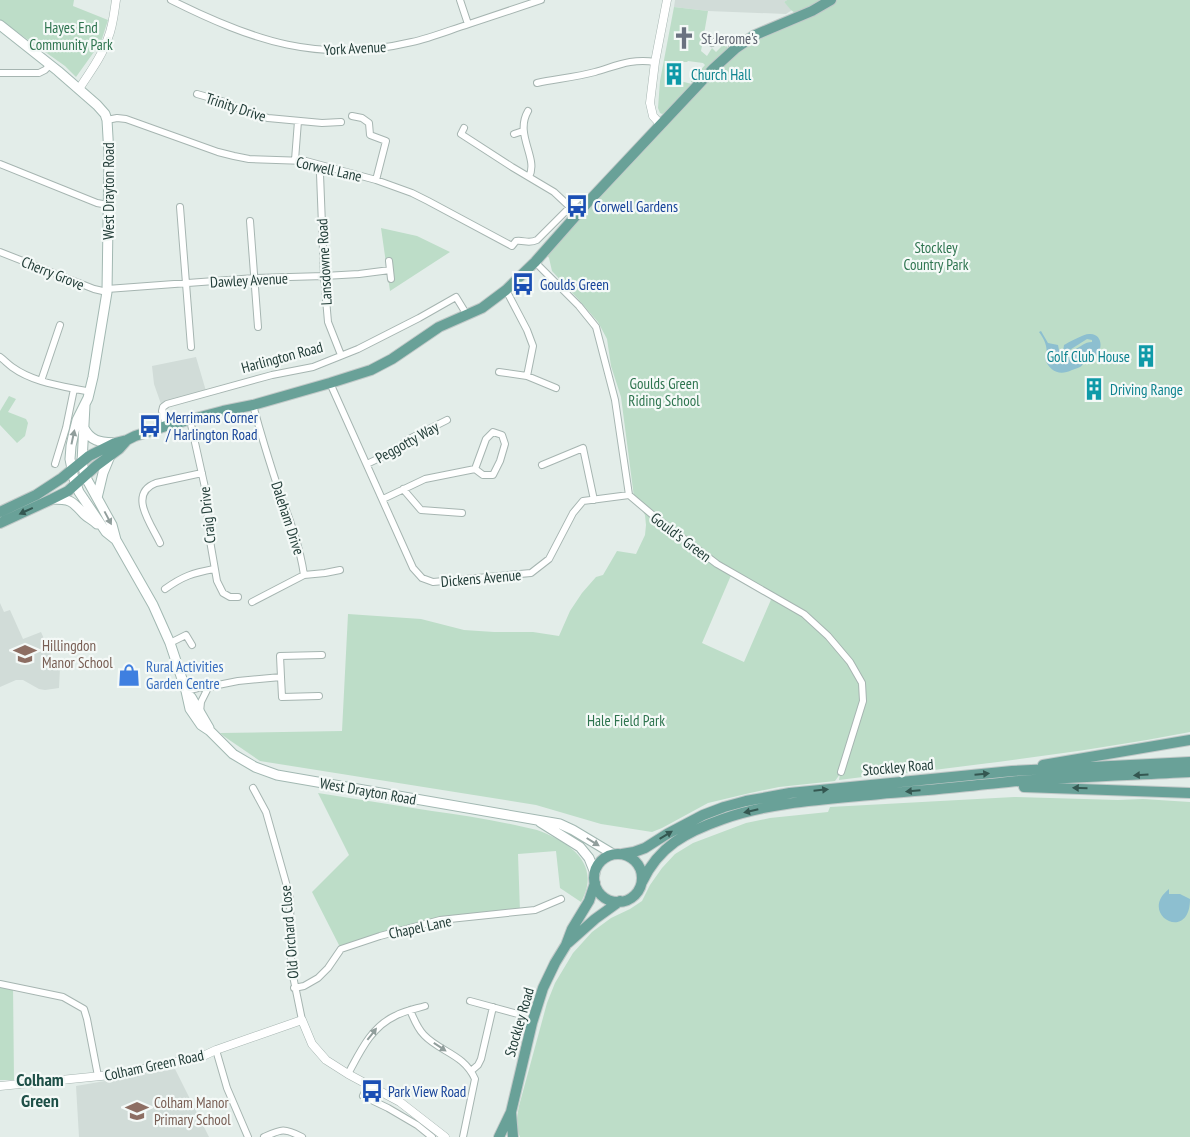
<svg xmlns="http://www.w3.org/2000/svg" width="1190" height="1137" font-family="'PT Sans Narrow',sans-serif">
<rect width="100%" height="100%" fill="#e3ede9"/>
<path fill="#d1dcd8" d="M675 0H787L784 2 792 10 786 14 708 11 674 7Z
M196 357 206 391 161 404 154 384 152 366Z
M0 603 4 612 10 610 23 639 41 632 57 668H60L59 688 45 690 39 689 23 680H16L0 687Z
M175 1069 209 1137H79L76 1086Z"/>
<path fill="#bdddc8" fill-rule="evenodd" d="M0 0H74L73 6 108 20 101 42 76 77 65 66 0 20Z
M787 0H825L800 12 795 13 791 10 784 2Z
M831 0H1190V732C1103 749 1014 760 926 771 897 774 868 776 839 780L840 774 835 781 779 787 750 793 708 803 662 828 652 832 601 824 536 805 260 761 225 737 220 733 342 731 348 614 421 619 464 630 494 632H533L559 636 570 611 582 593 596 577 603 575 617 551 636 554 645 535 646 525 645 515 634 497 621 397 611 366 607 339 598 322 578 299 552 271 549 258 544 251 736 48ZM732 573 773 595 744 662 702 643Z
M674 7 708 11 701 51 707 56 712 48 716 52 721 47 720 44H721L727 46 728 51 665 113 662 114 660 113 658 108 660 81ZM688 61 703 63 705 65 691 81V82L693 83 692 84 680 81 683 62H687Z
M381 228 417 236 450 252 390 291Z
M9 396 16 399 8 412 26 419 28 423 25 436 17 443 0 425V411Z
M318 793C356 799 394 805 432 811 460 815 488 819 515 825 522 827 530 828 537 830 570 842 602 864 581 902L560 888 556 851 518 854 520 912 440 920 341 949 312 892 349 855Z
M1014 797 1118 800 1143 799 1190 802V1137H520C515 1127 517 1117 519 1106L547 1003 555 983 573 953 592 932 611 918 630 909 642 901 650 885 662 868 675 854 693 843 746 823 770 818 828 812 830 807Z
M0 981 13 985 14 1080H0Z"/>
<path fill="#8dbfd0" d="M1041 331 1048 343 1058 345 1059 350 1071 358 1075 349C1081 347 1084 342 1092 342V340L1087 339 1065 353 1063 352 1064 345C1069 342 1084 334 1089 334 1101 333 1103 346 1098 353 1095 359 1090 359 1085 362 1083 363 1082 366 1080 367 1078 368 1075 369 1072 370 1060 376 1050 372 1045 359 1049 349 1045 340 1039 332Z
M1169 889V894H1180L1190 899C1190 944 1137 914 1169 889Z"/>
<g fill="none" stroke-linecap="round" stroke-linejoin="round">
<defs>
<path id="minor" d="M171 0C253 41 319 64 412 42 431 38 450 30 469 24 493 16 517 8 541 0
M460 0 468 24
M712 43C723 37 728 40 736 48
M0 73H39L45 70 50 65
M537 83C556 79 576 77 595 72 616 66 632 58 655 62
M197 94 225 102 248 113 268 118 322 123 341 122
M528 111C514 135 539 158 529 177
M352 116 362 118 369 123 370 135 386 141 376 180
M107 120 117 118 126 119 218 152 234 156 249 159 306 161 376 180 412 193 428 201 512 246 516 241C524 240 529 244 537 240L580 197H583L589 201
M464 128 461 134 512 167 554 192 570 207
M514 134 523 131
M295 160 298 121
M0 164 97 203 108 205
M321 166 320 174 324 276 328 322 341 355
M180 207 191 347
M250 221 258 327
M0 252 94 289 107 292
M389 261 391 279
M535 262 579 306 596 327 615 400 629 495 655 517 717 564 804 614 828 636 850 662 862 683 863 701 841 772
M107 289 255 278 324 276 359 274 390 270
M506 290 527 330 533 346 527 376 556 388
M0 357C4 360 8 364 12 367 34 383 63 386 90 392
M499 372 527 376
M41 381 60 325
M330 383 413 568 422 578 433 582 531 573 549 559 573 513 583 501 629 495
M190 420 206 492 209 535 217 581 223 593 230 597H238
M166 426 162 411 163 407 167 404 272 375 313 367 358 349 419 318 456 297 467 315
M55 464 66 428 74 389
M367 464 396 450 407 440 447 420
M542 465 583 448 594 500
M403 489 421 510 462 513
M383 499 425 479 475 469 483 475H493L500 461 505 444 502 435 493 432 486 439 475 469
M160 543C152 525 127 494 156 483L202 473
M304 575 325 573 340 570
M165 589C183 576 193 573 214 569
M252 602 304 575C300 547 290 520 280 494 270 464 261 435 253 405
M170 643 186 635 192 645
M281 677 282 697 319 696
M186 691 202 687 208 688 218 685 238 681 281 677 280 656 322 655
M200 712 201 702 208 688
M253 788 266 812 290 897 291 966 302 1020
M0 984 63 997 84 1009 87 1019 98 1076
M294 988 304 986 318 978 328 968 341 949 380 936 440 920 535 910 561 899
M470 1001 518 1014
M410 1010C414 1019 417 1028 424 1035 440 1052 464 1054 475 1079L463 1137
M216 1050 227 1088 248 1137
M471 1071 478 1065 481 1059 493 1007
M348 1074C360 1052 371 1027 395 1016 404 1011 415 1009 425 1006
M368 1085 363 1096 388 1108 417 1125 432 1137
M264 1137C282 1129 284 1128 302 1137"/>
<path id="tertiary" d="M79 89C89 73 102 57 108 38 113 26 114 13 116 0
M661 125 653 116 650 103 655 62 667 0
M0 1086 121 1074 203 1056 216 1050 302 1020 312 1044 326 1060 348 1074 400 1102 445 1137"/>
<path id="secondary" d="M0 25 58 71 97 105 105 114 107 120 109 155 107 292 93 377 88 398 77 420 74 432 71 446 70 459 74 479 79 492 106 532 116 540
M85 405 82 462 85 476 112 525 116 540 153 605 170 643 186 691 190 709 201 725 210 731 233 754 255 767 277 775 560 824 573 830 613 854
M84 428C91 442 101 442 115 443
M97 498 103 473 110 456
M52 499C71 499 72 501 84 514 88 518 93 520 97 524
M191 697 209 728
M540 822 580 847 589 858 595 873"/>
<path id="primary" d="M0 512 36 495 62 478 89 456 115 443 127 440 135 436 166 426 223 411 253 405 330 383 371 370 392 359 439 327 482 308 506 290 535 262 589 201 713 69 736 48 755 35 812 11 831 0
M0 523 52 499 68 491 96 466 119 449 127 440
M1043 765 1190 740
M1024 787 1190 793
M622 854 634 852 645 848 667 834 703 815 724 807 746 801 790 793 1012 771 1190 762
M594 878a24 24 0 1 1 48 0a24 24 0 1 1-48 0Z
M642 882C659 846 686 832 723 819 770 802 829 799 880 794 912 791 945 789 978 785 992 784 1006 782 1019 781 1076 777 1133 775 1190 772
M568 943 595 919 620 901
M511 1113 513 1137
M499 1137 511 1112 532 1023 543 988 555 963 566 945 572 929 589 901 595 883"/>
</defs>
<use href="#minor" stroke="#a6b5b1" stroke-width="8"/>
<use href="#tertiary" stroke="#a6b5b1" stroke-width="9"/>
<use href="#secondary" stroke="#a2b8b2" stroke-width="11"/>
<use href="#primary" stroke="#c1c9c8" stroke-width="12"/>
<use href="#minor" stroke="#fff" stroke-width="6"/>
<use href="#tertiary" stroke="#fff" stroke-width="8"/>
<use href="#secondary" stroke="#fff" stroke-width="9"/>
<use href="#primary" stroke="#69a198" stroke-width="10"/>
</g>
<defs><path id="oneway-solid" d="M-6-.8H1V-3.2L6.5 0L1 3.2V.8H-6Z" transform="scale(1.25)"/></defs>
<g fill="#919e9c">
<use href="#oneway-solid" transform="translate(73 437) rotate(-78)"/>
<use href="#oneway-solid" transform="translate(108 518) rotate(62)"/>
<use href="#oneway-solid" transform="translate(593 842) rotate(32)"/>
<use href="#oneway-solid" transform="translate(372 1034) rotate(-52)"/>
<use href="#oneway-solid" transform="translate(440 1047) rotate(34)"/>
</g>
<g fill="#345751">
<use href="#oneway-solid" transform="translate(26 511) rotate(155)"/>
<use href="#oneway-solid" transform="translate(982 774) rotate(-5)"/>
<use href="#oneway-solid" transform="translate(1141 775) rotate(177)"/>
<use href="#oneway-solid" transform="translate(1080 788) rotate(-178)"/>
<use href="#oneway-solid" transform="translate(821 790) rotate(-6)"/>
<use href="#oneway-solid" transform="translate(913 791) rotate(175)"/>
<use href="#oneway-solid" transform="translate(751 811) rotate(167)"/>
<use href="#oneway-solid" transform="translate(666 835) rotate(-31)"/>
</g>
<defs>
<symbol id="church-bare" viewBox="-9 -9 18 18"><path d="M-1.2-6h2.4v3.5h3.3v2.4h-3.3V6h-2.4V-.1h-3.3v-2.4h3.3Z" fill="#6b7280" stroke="#f4f9f7" stroke-width="2.5" paint-order="stroke"/></symbol>
<symbol id="building-bare" viewBox="-9 -9 18 18"><path d="M-4-6H4V6H1V3H-1V6H-4ZM-2.5-4.3h1.7v1.8h-1.7ZM.8-4.3h1.7v1.8H.8ZM-2.5-1h1.7V.8h-1.7ZM.8-1h1.7V.8H.8Z" fill="#0f9aa8" stroke="#f4f9f7" stroke-width="2.5" paint-order="stroke"/></symbol>
<symbol id="bus-bare" viewBox="-9 -9 18 18"><path d="M-5-6H5V4H4V6H2V4H-2V6H-4V4H-5ZM-3.5-4V0h7V-4ZM-3.5 1.2v1.5H-2V1.2ZM2 1.2v1.5H3.5V1.2Z" fill="#1a4fb4" stroke="#f4f9f7" stroke-width="2.5" paint-order="stroke"/></symbol>
<symbol id="school-bare" viewBox="-9 -9 18 18"><path d="M0-5L7-2L0 1L-7-2ZM-4 1L0 2.5L4 1V4Q0 6-4 4Z" fill="#8d6e63" stroke="#f4f9f7" stroke-width="2.5" paint-order="stroke"/></symbol>
<symbol id="shop-bare" viewBox="-9 -9 18 18"><path d="M-5-2.5h2.3a2.7 3.5 0 0 1 5.4 0H5L5.5 6h-11ZM-1.5-2.5h3a1.5 2.3 0 0 0-3 0Z" fill="#3f7fe0" stroke="#f4f9f7" stroke-width="2.5" paint-order="stroke"/></symbol>
</defs>
<g fill-rule="evenodd">
<use href="#church-bare" x="668" y="22" width="32" height="32"/>
<use href="#building-bare" x="658" y="58" width="32" height="32"/>
<use href="#bus-bare" x="561" y="190" width="32" height="32"/>
<use href="#bus-bare" x="507" y="268" width="32" height="32"/>
<use href="#building-bare" x="1130" y="340" width="32" height="32"/>
<use href="#building-bare" x="1078" y="373" width="32" height="32"/>
<use href="#bus-bare" x="134" y="410" width="32" height="32"/>
<use href="#school-bare" x="9" y="638" width="32" height="32"/>
<use href="#shop-bare" x="113" y="659" width="32" height="32"/>
<use href="#bus-bare" x="356" y="1075" width="32" height="32"/>
<use href="#school-bare" x="121" y="1095" width="32" height="32"/>
</g>
<g text-anchor="middle" dominant-baseline="central" stroke-width="4.5" stroke-linejoin="round" paint-order="stroke">
<g font-size="15" fill="#2e744f" stroke="#f4f9f7">
<text x="71" y="27">Hayes End<tspan x="71" dy="17">Community Park</tspan></text>
<text x="936" y="247">Stockley<tspan x="936" dy="17">Country Park</tspan></text>
<text x="664" y="383">Goulds Green<tspan x="664" dy="17">Riding School</tspan></text>
<text x="626" y="720">Hale Field Park</text>
</g>
<g font-size="15" fill="#5b616d" stroke="#f4f9f7" text-anchor="start">
<text x="701" y="38">St Jerome's</text>
</g>
<g font-size="15" fill="#233e39" stroke="#f4f9f7">
<text transform="translate(355 48) rotate(-3)">York Avenue</text>
<text transform="translate(236 107) rotate(18)">Trinity Drive</text>
<text transform="translate(329 169) rotate(13)">Corwell Lane</text>
<text transform="translate(108 191) rotate(-90)">West Drayton Road</text>
<text transform="translate(324 262) rotate(-93)">Lansdowne Road</text>
<text transform="translate(53 273) rotate(22)">Cherry Grove</text>
<text transform="translate(249 280) rotate(-3)">Dawley Avenue</text>
<text transform="translate(282 357) rotate(-15)">Harlington Road</text>
<text transform="translate(407 442) rotate(-29)">Peggotty Way</text>
<text transform="translate(207 515) rotate(-96)">Craig Drive</text>
<text transform="translate(288 518) rotate(72)">Daleham Drive</text>
<text transform="translate(681 537) rotate(37)">Gould's Green</text>
<text transform="translate(481 578) rotate(-5)">Dickens Avenue</text>
<text transform="translate(898 767) rotate(-5)">Stockley Road</text>
<text transform="translate(368 791) rotate(10)">West Drayton Road</text>
<text transform="translate(420 927) rotate(-12)">Chapel Lane</text>
<text transform="translate(289 932) rotate(-95)">Old Orchard Close</text>
<text transform="translate(519 1022) rotate(-74)">Stockley Road</text>
<text transform="translate(154 1065) rotate(-12)">Colham Green Road</text>
</g>
<g font-size="15" fill="#0d838f" stroke="#f4f9f7" text-anchor="start">
<text x="691" y="74">Church Hall</text>
<text x="1130" y="356" text-anchor="end">Golf Club House</text>
<text x="1110" y="389">Driving Range</text>
</g>
<g font-size="15" fill="#164399" stroke="#f4f9f7" text-anchor="start">
<text x="594" y="206">Corwell Gardens</text>
<text x="540" y="284">Goulds Green</text>
<text x="166" y="417">Merrimans Corner<tspan x="166" dy="17">/ Harlington Road</tspan></text>
<text x="388" y="1091">Park View Road</text>
</g>
<g font-size="15" fill="#785e54" stroke="#f4f9f7" text-anchor="start">
<text x="42" y="645">Hillingdon<tspan x="42" dy="17">Manor School</tspan></text>
<text x="154" y="1102">Colham Manor<tspan x="154" dy="17">Primary School</tspan></text>
</g>
<g font-size="15" fill="#366cbe" stroke="#f4f9f7" text-anchor="start">
<text x="146" y="666">Rural Activities<tspan x="146" dy="17">Garden Centre</tspan></text>
</g>
<g font-size="18" font-weight="bold" fill="#1f5048" stroke="#f4f9f7">
<text x="40" y="1079">Colham<tspan x="40" dy="21">Green</tspan></text>
</g>
</g>
</svg>
